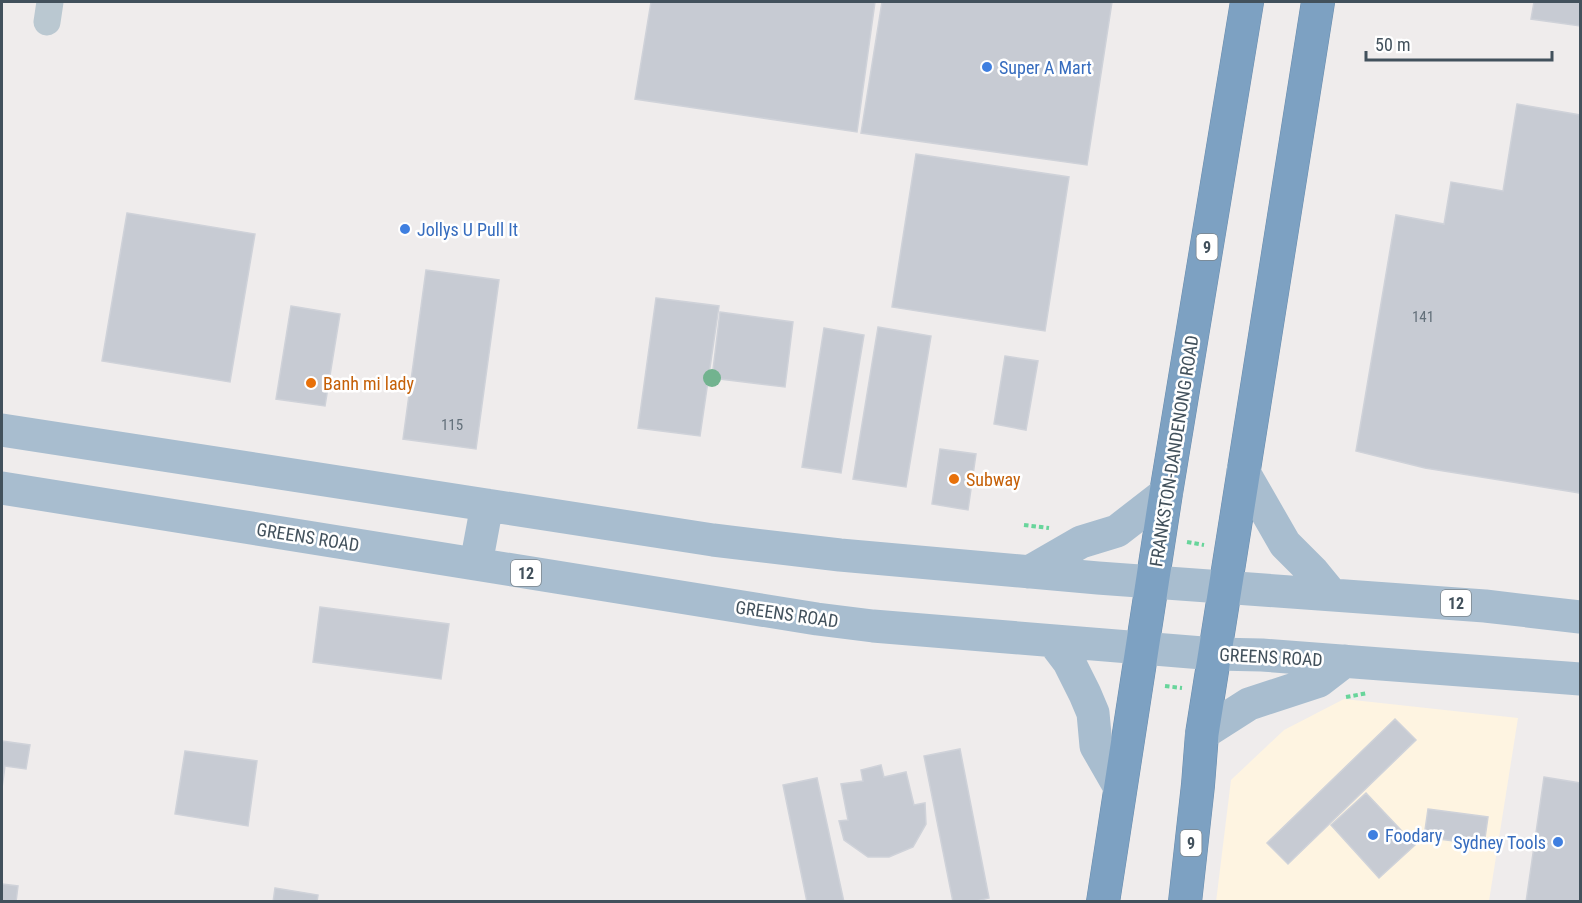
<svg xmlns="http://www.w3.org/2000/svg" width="1582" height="903" font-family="'Roboto Condensed',sans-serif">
<rect width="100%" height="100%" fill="#efecec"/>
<path fill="#fef4e1" d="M1344 699 1518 718 1489 901 1216 902 1231 780 1284 730Z"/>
<path fill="#c7cbd3" stroke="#cfd2d9" stroke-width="1.5" d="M651 2H875L857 132 635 99Z
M882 2H1112L1087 165 861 133Z
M1534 2H1580V26L1531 19Z
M1517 104 1580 115V493L1425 468 1356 451 1396 215 1444 224 1451 182 1503 191Z
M916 154 1069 177 1045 331 892 307Z
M127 213 255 234 230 382 102 361Z
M426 270 499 280 476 449 403 439Z
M656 298 719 306 700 436 638 428Z
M291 306 340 314 325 406 276 399Z
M720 312 793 322 785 387 712 378Z
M878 327 931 336 906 487 853 479Z
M824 328 864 335 841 473 802 467Z
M1005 356 1038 361 1026 430 994 424Z
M940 449 976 454 968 510 932 504Z
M320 607 449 624 441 679 313 662Z
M1395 719 1416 740 1288 864 1267 843Z
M2 741 30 745 26 769 5 766 2 788Z
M960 749 989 898 973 902H953L924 756Z
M185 751 257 761 248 826 175 814Z
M881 765 884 777 906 772 914 805 925 803 926 824 913 847 889 857H868L844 840 839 821 848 820 841 784 863 781 861 770Z
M1544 777 1580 783V902H1526Z
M817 778 844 902H807L783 785Z
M1366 793 1415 845 1379 878 1331 825Z
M1428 809 1488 817 1484 845 1424 837Z
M2 884 18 886 16 902H2Z
M275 888 318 895 317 902H273Z"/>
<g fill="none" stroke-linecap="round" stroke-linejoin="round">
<defs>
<path id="highway" d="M1103 902 1166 493 1247 2
M1185 902 1198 785 1202 734 1318 2"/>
</defs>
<use href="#highway" stroke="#698cad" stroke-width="34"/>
<path stroke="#68d59b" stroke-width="4" stroke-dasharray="4.5 3" stroke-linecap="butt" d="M1024 525 1049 528
M1187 542 1204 545
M1165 686 1182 688
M1346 697 1368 693"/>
<path stroke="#bac8d1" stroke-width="27" d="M47 22 50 2"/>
<path stroke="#a8bdcf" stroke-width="33" d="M2 430 713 540 840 555 1098 578 1485 606 1580 617
M1243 471 1285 544 1313 572 1331 594
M2 488 817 619 873 626 1215 654 1262 655 1580 679
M476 564 487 505
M1029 572 1081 542 1117 531 1166 493
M1053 641 1069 662 1085 694 1093 713 1096 746 1119 786
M1202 734 1249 704 1319 681 1345 661"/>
<use href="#highway" stroke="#7da1c2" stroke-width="33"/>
</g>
<circle fill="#72b38f" cx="712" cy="378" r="9"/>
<g fill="#3f7fe0" stroke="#fff" stroke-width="2">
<circle cx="987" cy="67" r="6"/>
<circle cx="405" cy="229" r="6"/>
<circle cx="1373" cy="835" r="6"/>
<circle cx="1558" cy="842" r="6"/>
</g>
<g fill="#e8710a" stroke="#fff" stroke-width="2">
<circle cx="311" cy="383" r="6"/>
<circle cx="954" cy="479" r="6"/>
</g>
<g text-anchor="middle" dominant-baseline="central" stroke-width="5" stroke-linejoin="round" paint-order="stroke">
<g font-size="15" fill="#63707a">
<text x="1423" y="317">141</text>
<text x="452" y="425">115</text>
</g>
<g fill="#fff" stroke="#7b858d" stroke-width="1.5">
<rect x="1196.5" y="234" width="21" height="26" rx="4.5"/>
<rect x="511" y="560" width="30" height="26" rx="4.5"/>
<rect x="1441" y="590" width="30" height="26" rx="4.5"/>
<rect x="1180.5" y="830" width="21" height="26" rx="4.5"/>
</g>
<g font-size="16" font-weight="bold" fill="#42515c">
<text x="1207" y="247">9</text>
<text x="526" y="573">12</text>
<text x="1456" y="603">12</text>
<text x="1191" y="843">9</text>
</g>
<g font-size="18" fill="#366cbe" stroke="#fff" text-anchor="start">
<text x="999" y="67">Super A Mart</text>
<text x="417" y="229">Jollys U Pull It</text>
<text x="1385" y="835">Foodary</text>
<text x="1546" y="842" text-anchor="end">Sydney Tools</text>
</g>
<g font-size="18" fill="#c56008" stroke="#fff" text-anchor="start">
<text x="323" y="383">Banh mi lady</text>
<text x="966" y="479">Subway</text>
</g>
<g font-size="18" fill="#42515c" stroke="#fff">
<text transform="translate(1174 451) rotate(-81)">FRANKSTON-DANDENONG ROAD</text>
<text transform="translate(308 537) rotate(9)">GREENS ROAD</text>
<text transform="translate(787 614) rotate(8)">GREENS ROAD</text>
<text transform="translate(1271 657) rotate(3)">GREENS ROAD</text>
</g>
</g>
<rect width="1582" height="903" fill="none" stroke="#42515c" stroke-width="6"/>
<path d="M1366 51v9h186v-9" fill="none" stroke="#42515c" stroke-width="3"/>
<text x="1375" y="51" font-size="18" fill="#42515c" stroke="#ffffff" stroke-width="4.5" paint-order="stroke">50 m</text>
</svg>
